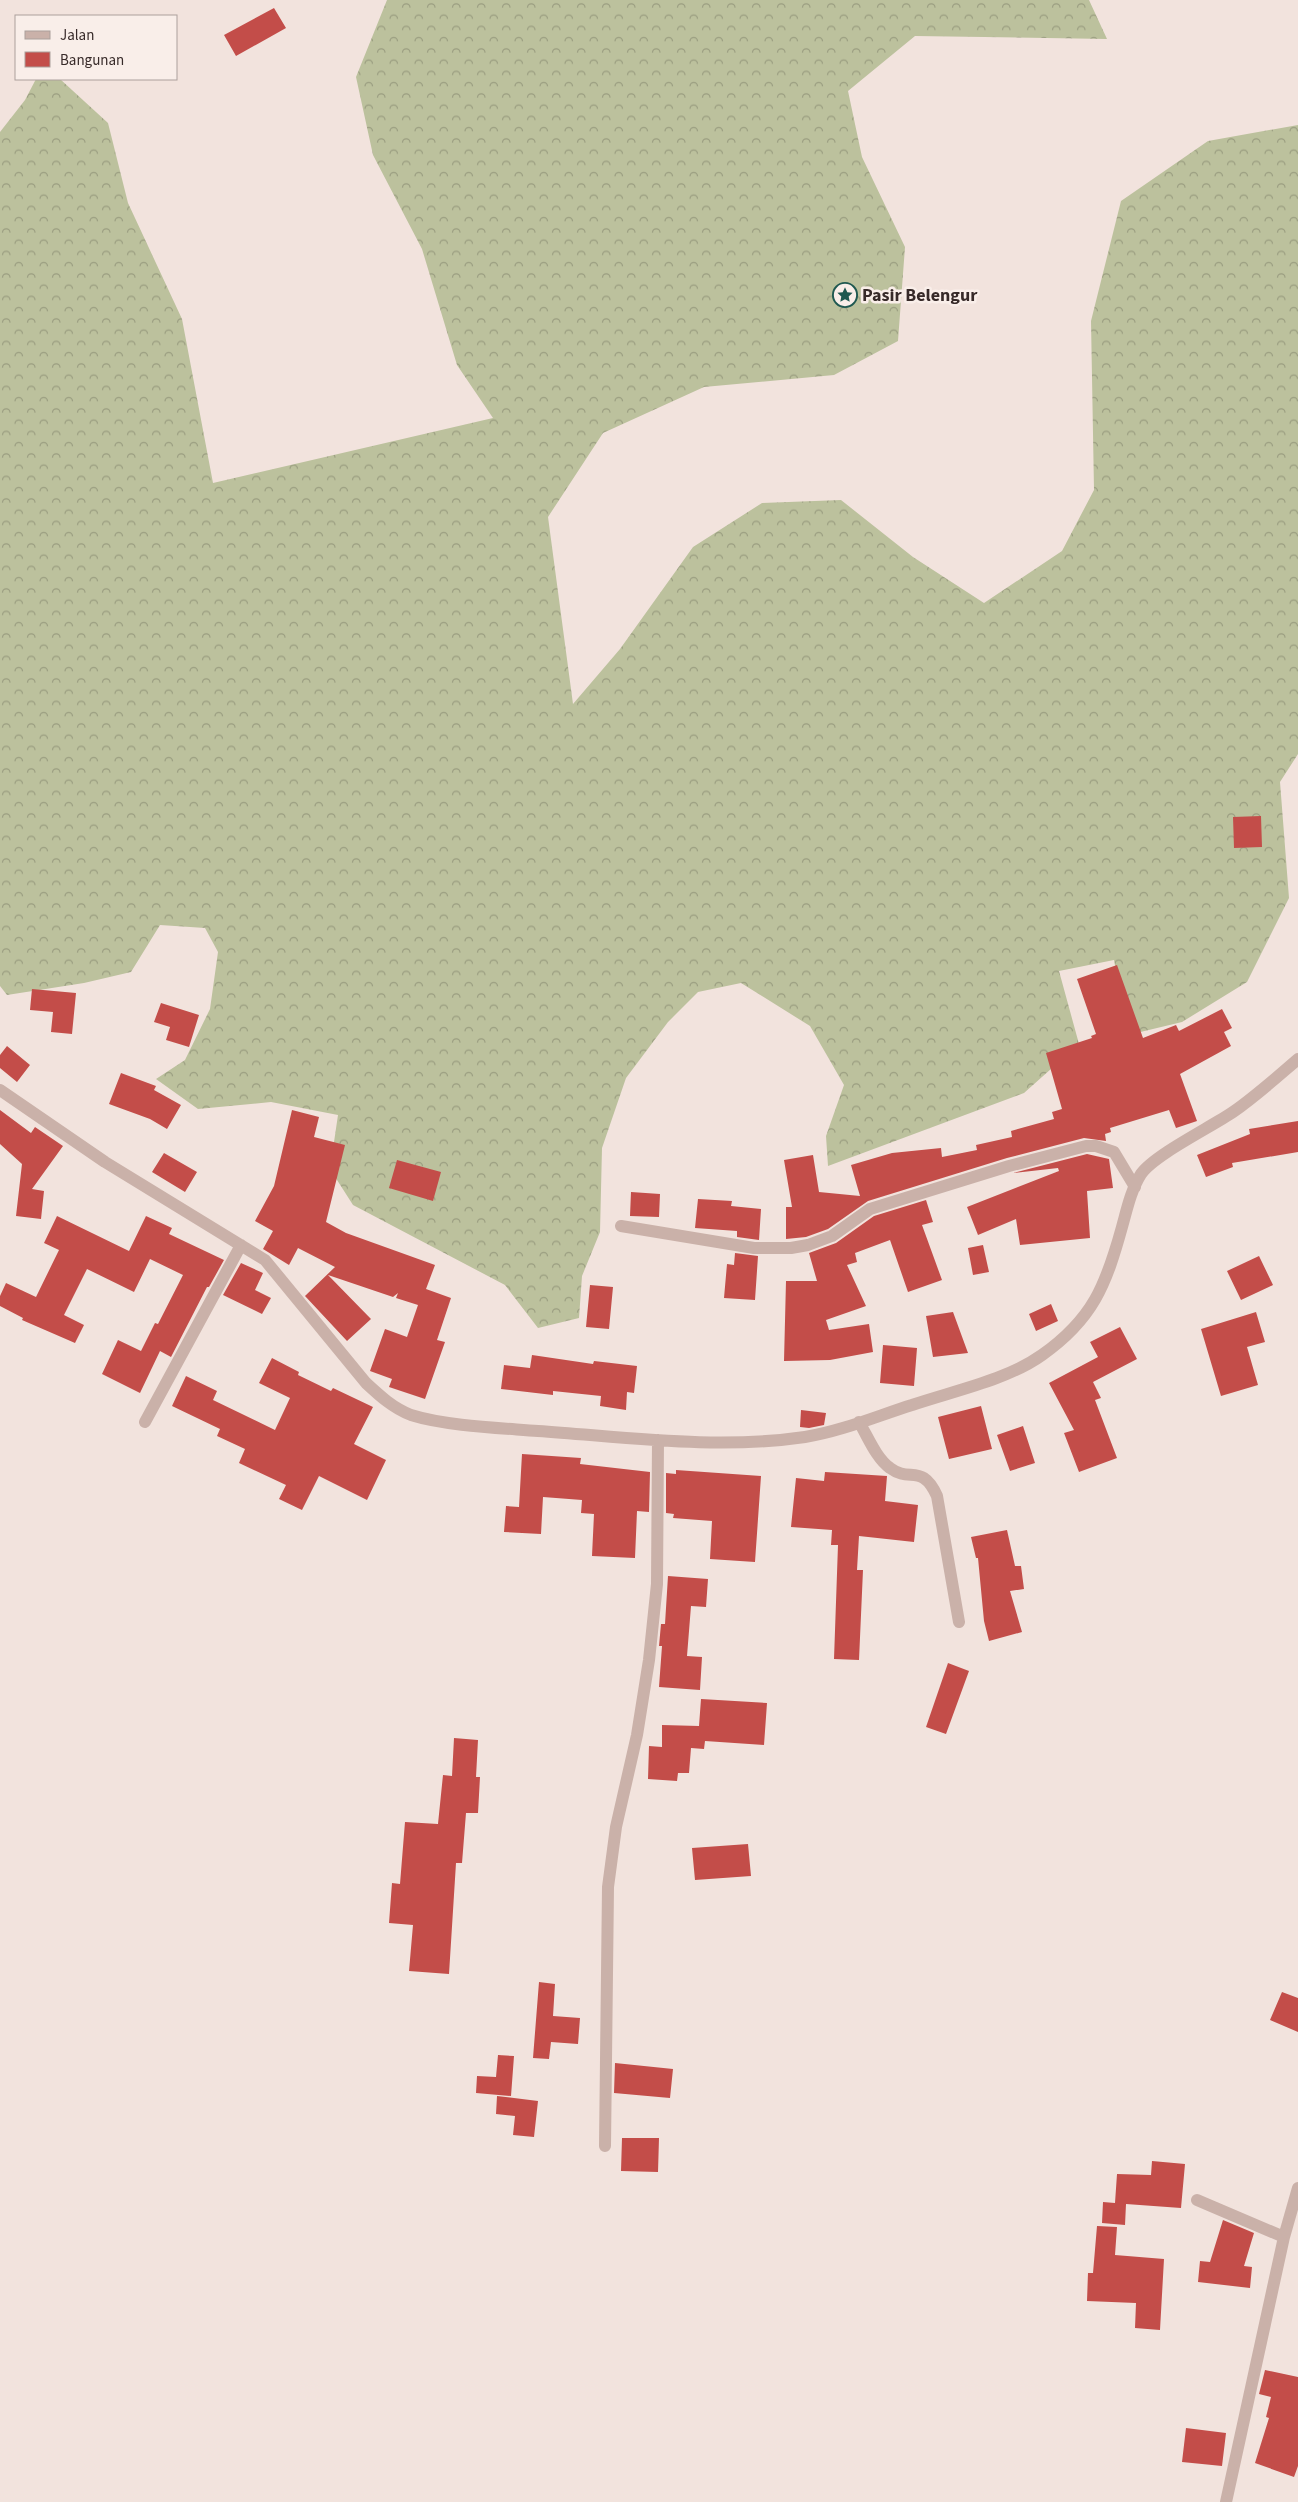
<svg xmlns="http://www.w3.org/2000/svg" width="1298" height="2502" font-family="'Source Sans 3',sans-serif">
<defs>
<pattern id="forest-crowns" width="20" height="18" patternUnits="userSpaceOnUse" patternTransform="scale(1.25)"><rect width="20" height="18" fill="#bcc19d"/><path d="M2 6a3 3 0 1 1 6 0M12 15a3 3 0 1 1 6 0" fill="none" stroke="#9a9d80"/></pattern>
</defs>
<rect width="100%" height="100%" fill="#f2e3dd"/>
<path fill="url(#forest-crowns)" d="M387 0H1089L1107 39 915 36 848 91 862 157 905 247 898 341 834 375 704 387 603 433 548 517 573 704 620 649 693 547 762 503 841 500 913 557 984 603 1062 551 1094 490 1091 321 1121 201 1208 141 1298 125V754L1280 782 1289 898 1247 982 1182 1022 1128 1035 1114 960 1059 971 1079 1044 1024 1093 828 1166 826 1136 844 1085 810 1026 741 983 698 992 668 1022 626 1078 602 1148 600 1232 582 1276 579 1318 538 1328 505 1285 353 1205 330 1169 338 1115 271 1102 198 1109 156 1079 185 1060 210 1009 218 952 205 928 160 925 131 972 84 983 7 995 0 986V132L25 100 36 79H60L108 123 128 203 182 319 213 483 493 418 457 365 422 249 373 155 356 77Z"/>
<path fill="#c34d49" d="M274 8 286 28 236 56 224 35Z
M1261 816 1262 847 1234 848 1233 817Z
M1117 965 1143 1038 1176 1025 1179 1031 1222 1009 1232 1028 1224 1032 1231 1046 1180 1074 1197 1121 1176 1128 1169 1110 1110 1128 1111 1132 1105 1134 1106 1141 1084 1138 1007 1158 868 1201 828 1229 806 1237 786 1239V1207H792L784 1160 813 1155 819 1192 860 1196 851 1165 892 1153 941 1148 942 1157 977 1150 976 1145 1012 1137 1011 1131 1054 1119 1052 1112 1062 1109 1046 1053 1092 1038 1091 1036 1096 1034 1077 979Z
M32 989 76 993 72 1034 51 1032 53 1012 30 1010Z
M161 1003 199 1015 189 1047 166 1040 170 1027 154 1022Z
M7 1046 30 1065 17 1082 0 1068V1055Z
M121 1073 156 1086 154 1090 181 1105 167 1129 150 1119 109 1104Z
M0 1110 31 1133 35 1127 63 1146 32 1189 44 1191 41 1219 16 1216 22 1164 0 1144Z
M292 1110 319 1117 314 1137 345 1145 326 1222 346 1233 435 1265 426 1289 451 1298 437 1340 445 1342 425 1399 389 1387 392 1379 370 1371 385 1329 407 1337 418 1305 396 1298 398 1293 393 1297 328 1275 371 1319 347 1341 305 1296 335 1267 298 1248 289 1265 263 1249 273 1231 255 1221 274 1186Z
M1298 1121V1152L1232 1163 1233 1167 1206 1177 1197 1155 1250 1134 1249 1129Z
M164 1153 197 1172 185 1192 152 1172Z
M1087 1154 1109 1159 1113 1188 1087 1191 1090 1238 1020 1245 1016 1219 978 1235 967 1207 1059 1171 1058 1168 1013 1173Z
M397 1160 441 1172 433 1201 389 1188Z
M631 1192 660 1194 659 1217 630 1216Z
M698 1199 732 1201 731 1206 761 1209 759 1240 737 1237V1231L695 1228Z
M926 1200 933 1222 922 1225 942 1280 908 1292 890 1240 855 1253 857 1262 847 1265 866 1306 826 1320 829 1330 869 1324 873 1352 830 1360 784 1361 786 1281H817L809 1253 836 1243 874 1216Z
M57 1216 129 1251 146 1216 172 1228 169 1234 224 1260 209 1287H207L171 1357 160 1351 140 1393 102 1374 118 1340 141 1351 155 1323 158 1324 183 1275 150 1259 134 1292 87 1269 64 1315 84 1325 75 1343 22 1320 23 1318 0 1306V1296L6 1283 36 1297 59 1250 44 1243Z
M983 1245 989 1272 973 1275 968 1248Z
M735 1253 758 1256 755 1300 724 1298 727 1264 734 1265Z
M1259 1256 1273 1285 1241 1300 1227 1271Z
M241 1263 263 1273 255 1290 271 1298 262 1314 223 1295Z
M590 1285 613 1287 609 1329 586 1327Z
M1051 1304 1058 1321 1036 1331 1029 1314Z
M953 1312 968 1353 933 1357 926 1316Z
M1256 1312 1265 1342 1247 1347 1258 1385 1221 1396 1201 1329Z
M1120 1327 1137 1359 1093 1382 1101 1398 1095 1400 1117 1458 1079 1472 1064 1433 1074 1430 1049 1383 1098 1357 1090 1342Z
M883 1345 917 1348 914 1386 880 1383Z
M532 1355 593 1364 594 1361 637 1366 634 1393 627 1392 626 1410 600 1406 601 1396 553 1391V1395L501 1389 504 1365 530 1368Z
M272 1358 299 1372 298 1375 331 1391 333 1388 373 1407 354 1444 386 1460 367 1500 319 1476 302 1510 279 1499 286 1485 239 1463 245 1449 217 1436 220 1429 172 1406 186 1376 217 1391 213 1400 275 1430 290 1398 259 1383Z
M981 1406 992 1449 949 1459 938 1417Z
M801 1410 826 1413 824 1425 809 1428 800 1427Z
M1023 1426 1035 1463 1010 1471 997 1435Z
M522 1454 581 1458 580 1464 650 1472 649 1512 637 1511 635 1558 592 1556 594 1514 581 1513 582 1500 543 1497 541 1534 504 1532 506 1506 519 1507Z
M676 1470 761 1476 755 1562 710 1559 712 1521 673 1518 674 1514 666 1513V1473L676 1474Z
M825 1472 887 1476 885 1501 918 1505 914 1542 859 1536 857 1570H863L859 1660 834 1659 838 1545H831L832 1530 791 1527 796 1478 824 1481Z
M1007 1530 1015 1566H1021L1024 1589 1010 1591 1022 1632 989 1641 984 1621 978 1558H976L971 1537Z
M668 1576 708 1579 706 1607 691 1606 687 1656 702 1657 700 1690 659 1687 662 1646H659L661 1624H665Z
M948 1663 969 1671 946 1734 926 1727Z
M701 1699 767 1703 764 1745 705 1741 704 1749 691 1748 689 1773H678L677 1781 648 1779 649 1746 662 1747V1725L699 1726Z
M454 1738 478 1740 476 1777H480L478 1813H466L462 1863H456L449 1974 409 1971 413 1925 389 1923 392 1883 400 1884 405 1822 438 1824 443 1775 452 1776Z
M748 1844 751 1876 695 1880 692 1848Z
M539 1982 555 1984 553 2016 580 2018 578 2044 551 2042 549 2059 533 2058Z
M1282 1992 1298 1998V2032L1270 2020Z
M498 2055 514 2056 511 2096 476 2093 477 2076 496 2077Z
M615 2063 673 2069 670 2098 614 2093Z
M497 2096 538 2101 534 2137 513 2135 515 2116 496 2114Z
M622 2138H659L658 2172 621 2171Z
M1152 2161 1185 2164 1181 2208 1126 2204 1125 2225 1102 2223 1103 2202 1115 2203 1117 2174 1151 2175Z
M1223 2220 1254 2233 1244 2266 1252 2267 1250 2288 1198 2282 1200 2261 1210 2262Z
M1097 2226 1117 2227 1115 2255 1164 2259 1160 2330 1135 2328 1136 2303 1087 2301 1088 2273H1093Z
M1265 2370 1298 2377V2466L1294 2477 1255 2463 1269 2418 1266 2417 1271 2397 1259 2394Z
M1186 2428 1226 2433 1222 2466 1182 2462Z"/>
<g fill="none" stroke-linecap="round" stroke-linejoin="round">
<path stroke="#cab1a9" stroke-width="12" d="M0 1090 105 1162 265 1260 366 1383C380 1396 393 1408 411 1415 446 1426 501 1428 538 1431 626 1437 717 1450 805 1437 842 1431 877 1416 912 1405 953 1391 1007 1380 1042 1355 1093 1319 1106 1285 1122 1227 1127 1209 1131 1190 1141 1174 1154 1155 1211 1127 1233 1112 1256 1096 1277 1077 1298 1059
M621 1226 754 1248H791L808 1245 832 1236 870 1209 1009 1166 1086 1146H1096L1114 1152 1135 1187
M145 1422 241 1245
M859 1422C868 1437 876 1458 890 1468 910 1483 922 1463 937 1496L959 1622
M605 2146 608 1887 616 1827 637 1735 649 1660 657 1584 658 1440
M1197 2200 1284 2237
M1226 2502 1284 2237 1298 2188"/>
</g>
<defs>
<symbol id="sight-ring" viewBox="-11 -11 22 22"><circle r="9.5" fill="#f9eee9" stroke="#1f5850" stroke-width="1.5"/><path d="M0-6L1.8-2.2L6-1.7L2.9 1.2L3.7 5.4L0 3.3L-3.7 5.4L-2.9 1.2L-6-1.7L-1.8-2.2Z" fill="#1f5850"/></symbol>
</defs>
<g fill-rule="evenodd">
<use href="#sight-ring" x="831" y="281" width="28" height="28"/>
</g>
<g text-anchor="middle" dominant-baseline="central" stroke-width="5" stroke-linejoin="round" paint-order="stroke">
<g font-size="18" font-weight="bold" fill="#372a29" stroke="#f9eee9" text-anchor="start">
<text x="862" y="295">Pasir Belengur</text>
</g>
</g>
<rect x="15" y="15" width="162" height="65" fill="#f9eee9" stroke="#aba09c"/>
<rect x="25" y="31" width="25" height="8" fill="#cab1a9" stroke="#aba09c"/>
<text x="60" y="40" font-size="15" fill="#372a29">Jalan</text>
<rect x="25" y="52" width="25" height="15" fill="#c34d49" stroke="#aba09c"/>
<text x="60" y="65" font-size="15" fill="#372a29">Bangunan</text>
</svg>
